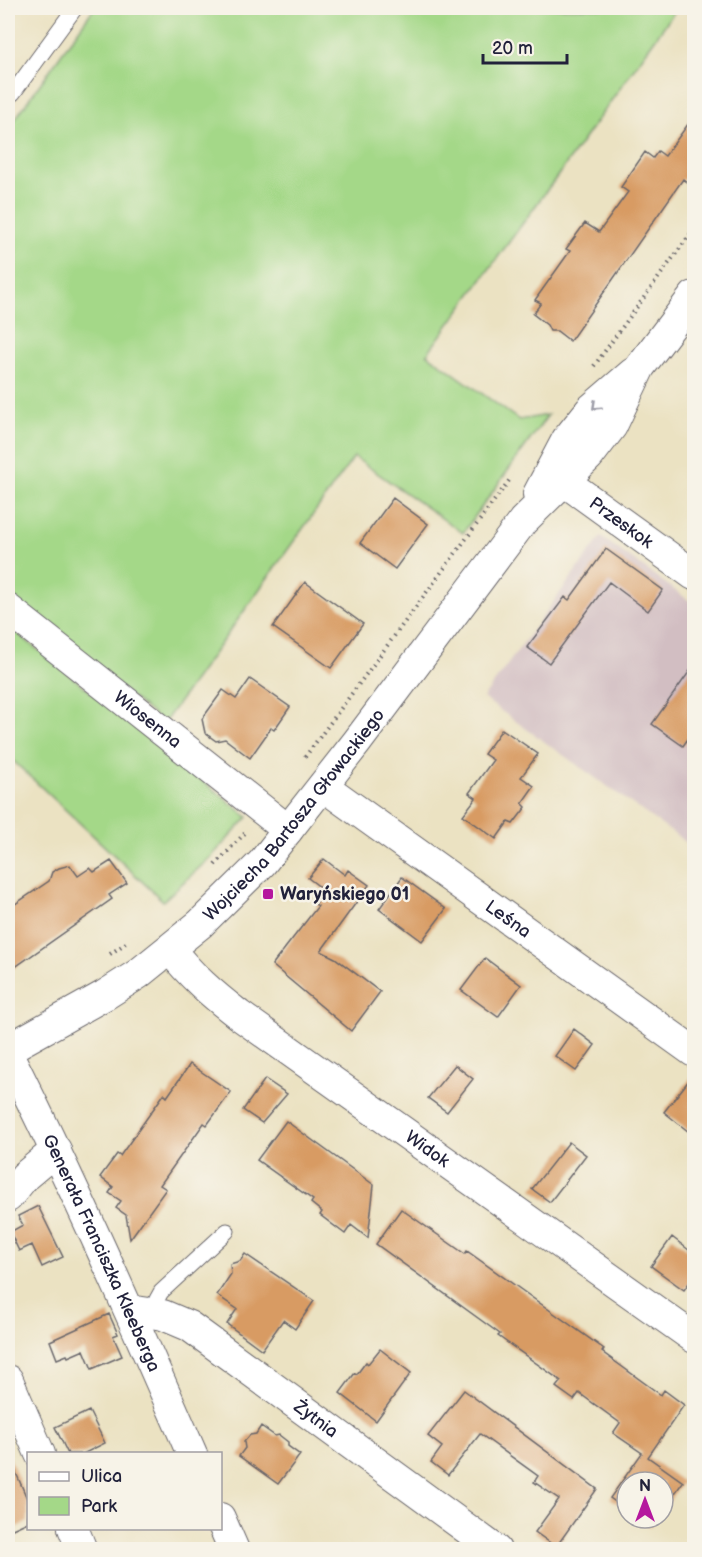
<svg xmlns="http://www.w3.org/2000/svg" width="702" height="1557" font-family="'Balsamiq Sans',sans-serif">
<rect width="100%" height="100%" fill="#f7f3e8"/>
<filter id="ink" filterUnits="userSpaceOnUse"><feTurbulence type="fractalNoise" baseFrequency=".0167" numOctaves="2"/><feDisplacementMap in="SourceGraphic" scale="12" xChannelSelector="R" yChannelSelector="G"/><feConvolveMatrix kernelMatrix="1 2 1 2 8 2 1 2 1" color-interpolation-filters="sRGB"/></filter>
<filter id="wash" filterUnits="userSpaceOnUse"><feTurbulence type="fractalNoise" baseFrequency=".008" numOctaves="4" result="noise"/><feDisplacementMap in="SourceGraphic" scale="24" xChannelSelector="R" yChannelSelector="G"/><feGaussianBlur stdDeviation="1.35" result="paint"/><feColorMatrix in="noise" values="0 0 0 0 0 0 0 0 0 0 0 0 0 0 0 0 0 1.4 0 .05"/><feComposite in="paint" operator="in"/></filter>
<g filter="url(#wash)">
<rect width="100%" height="100%" fill="#ebe2c2"/>
<path fill="#d2bec2" d="M601 537 694 604V848L483 698Z"/>
<path fill="#a4d888" stroke="#637d62" stroke-width="1.5" d="M94 8H677L564 167 427 354 519 420 548 415 463 533 354 457 164 723 8 599V129Z
M8 626 248 817 210 858 163 901 8 756Z"/>
<g id="blocks">
<path fill="#d89b64" d="M694 116V187L683 179 570 341 557 331H550L547 325 533 314 541 303 535 300 570 251 566 249 585 223 599 232 628 192 621 187 645 152 653 158 658 151 665 156Z
M393 498 428 524 395 569 360 543Z
M606 549 663 590 648 611 609 582 549 663 527 647 565 597 569 600Z
M305 582 363 624 331 668 273 627Z
M694 665V730L683 746 652 724Z
M250 679 290 707 274 730 271 728 250 758 225 739 216 741 205 733 202 719 223 690 236 699Z
M502 729 538 754 521 777 534 786 522 803 526 807 513 824 508 822 496 839 463 815 476 798 469 793 493 760 484 754Z
M324 859 345 875 348 870 369 885 321 951 335 958 380 992 351 1031 272 965 318 906 315 904 325 891 308 878Z
M111 861 127 883 109 895 112 899 8 972V909L49 881 52 872 59 868 70 865 78 876 90 868 94 872Z
M402 877 446 909 422 941 379 909Z
M485 958 521 985 498 1017 461 990Z
M574 1029 595 1045 576 1071 555 1056Z
M190 1064 231 1092 207 1125 204 1123 160 1185 166 1189 130 1239 126 1215 116 1208 121 1201 109 1193 113 1187 100 1177 117 1154 120 1156 164 1094 167 1097Z
M455 1065 473 1079 447 1112 428 1098Z
M694 1074V1136L664 1112Z
M265 1079 287 1094 262 1123 243 1110Z
M286 1121 374 1185 368 1238 351 1225 345 1234 320 1215 322 1212 311 1203 313 1200 257 1160Z
M569 1142 586 1155 550 1202 532 1189Z
M38 1206 63 1257 42 1267 32 1245 19 1251 10 1232 23 1225 18 1216Z
M401 1209 465 1254 467 1251 520 1289 604 1349 602 1352 661 1395 664 1390 684 1405 648 1457 683 1482 663 1510V1482H627V1510L610 1498 642 1453 613 1433 620 1423 579 1393 574 1400 556 1387 561 1381 498 1336 500 1334 376 1244Z
M672 1237 694 1254V1276L684 1290 651 1266Z
M245 1254 314 1301 295 1329 283 1320 262 1350 227 1324 237 1309 217 1295 231 1274 230 1264 240 1261Z
M109 1314 118 1334 113 1336 122 1356 92 1369 84 1350 68 1357 67 1355 57 1359 50 1341Z
M380 1349 411 1373 376 1421 340 1393 355 1373 357 1374 366 1362 368 1364Z
M464 1390 597 1489 556 1547 535 1532 559 1499 534 1482 538 1476 480 1434 448 1475 431 1462 442 1447 428 1436Z
M89 1411 105 1443 83 1454H68L55 1427Z
M261 1426 275 1436 279 1435 288 1442V1446L300 1455 278 1484 239 1456 245 1448 244 1442 250 1435 256 1434Z
M8 1454 28 1501V1522L8 1531Z
M638 1518H657L651 1527Z"/>
</g>
</g>
<g filter="url(#ink)">
<use href="#blocks" fill-opacity="0" stroke="#68656a" stroke-width="1.5"/>
<g fill="none" stroke-linecap="round" stroke-linejoin="round">
<defs>
<path id="service" d="M8 92 13 93 75 8
M150 1312 161 1292 227 1231"/>
<g id="minor">
<path id="s1" d="M550 471 694 575"/>
<path d="M538 494 567 439 591 409 633 373"/>
<path id="s2" d="M8 609 288 830"/>
<path id="s3" d="M323 786 694 1052"/>
<path id="s4" d="M170 949C191 976 212 994 239 1015L694 1338"/>
<path id="s5" d="M8 1049 105 995 138 974 200 924 262 863 357 742 523 521 589 456 612 426 640 367 694 296"/>
<path id="s6" d="M8 1054C74 1185 133 1319 192 1454"/>
<path d="M8 1197 25 1176 56 1150"/>
<path id="s7" d="M129 1310 163 1315 189 1326 496 1550"/>
<path d="M8 1380 40 1454"/>
<path d="M220 1518 234 1550"/>
<path d="M73 1528 82 1550"/>
</g>
</defs>
<use href="#service" stroke="#68656a" stroke-width="17"/>
<use href="#minor" stroke="#68656a" stroke-width="32"/>
<path stroke="#68656a" stroke-width="4" stroke-dasharray="1.5 4.5" stroke-linecap="butt" d="M594 366 694 229
M305 757 511 478
M215 865 245 833
M110 954 126 943"/>
<use href="#service" stroke="#fff" stroke-width="15"/>
<use href="#minor" stroke="#fff" stroke-width="30"/>
</g>
<defs><path id="oneway-chevron" d="M-2-3.5L2.5 0L-2 3.5" fill="none" stroke-width="1.6" stroke-linecap="round" stroke-linejoin="round" transform="scale(1.5)"/></defs>
<use stroke="#9c9ca7" href="#oneway-chevron" transform="translate(596 406) rotate(137)"/>
</g>
<rect fill="#b5179e" stroke="#f7f3e8" stroke-width="2" x="262" y="888" width="12" height="12" rx="3"/>
<g text-anchor="middle" dominant-baseline="central" stroke-width="5" stroke-linejoin="round" paint-order="stroke">
<g font-size="18" fill="#22223b" stroke="#f7f3e8">
<text stroke="none"><textPath href="#s1" startOffset="88">Przeskok</textPath></text>
<text stroke="none"><textPath href="#s2" startOffset="178">Wiosenna</textPath></text>
<text stroke="none"><textPath href="#s5" startOffset="374">Wojciecha Bartosza Głowackiego</textPath></text>
<text stroke="none"><textPath href="#s3" startOffset="228">Leśna</textPath></text>
<text stroke="none"><textPath href="#s4" startOffset="327">Widok</textPath></text>
<text stroke="none"><textPath href="#s6" startOffset="220">Generała Franciszka Kleeberga</textPath></text>
<text stroke="none"><textPath href="#s7" startOffset="220">Żytnia</textPath></text>
</g>
<g font-size="18" font-weight="bold" fill="#22223b" stroke="#f7f3e8" text-anchor="start">
<text x="280" y="894">Waryńskiego 01</text>
</g>
</g>
<rect width="702" height="1557" fill="none" stroke="#f7f3e8" stroke-width="30"/>
<rect x="27" y="1452" width="195" height="78" fill="#f7f3e8" stroke="#a29fa3" stroke-width="1.5"/>
<rect x="39" y="1472" width="30" height="9" fill="#ffffff" stroke="#a29fa3" stroke-width="1.5"/>
<text x="81" y="1482" font-size="18" fill="#22223b">Ulica</text>
<rect x="39" y="1497" width="30" height="18" fill="#a4d888" stroke="#a29fa3" stroke-width="1.5"/>
<text x="81" y="1512" font-size="18" fill="#22223b">Park</text>
<g transform="translate(645 1500)"><circle r="28" fill="#f7f3e8" stroke="#a29fa3" stroke-width="1.5"/>
<path d="M0-4.5L10 22L0 15L-10 22Z" fill="#b5179e"/>
<text y="-9" font-size="16" font-weight="bold" text-anchor="middle" fill="#22223b">N</text>
</g>
<path d="M483 54v9h84v-9" fill="none" stroke="#22223b" stroke-width="3"/>
<text x="492" y="54" font-size="18" fill="#22223b" stroke="#f7f3e8" stroke-width="4.5" paint-order="stroke">20 m</text>
</svg>
